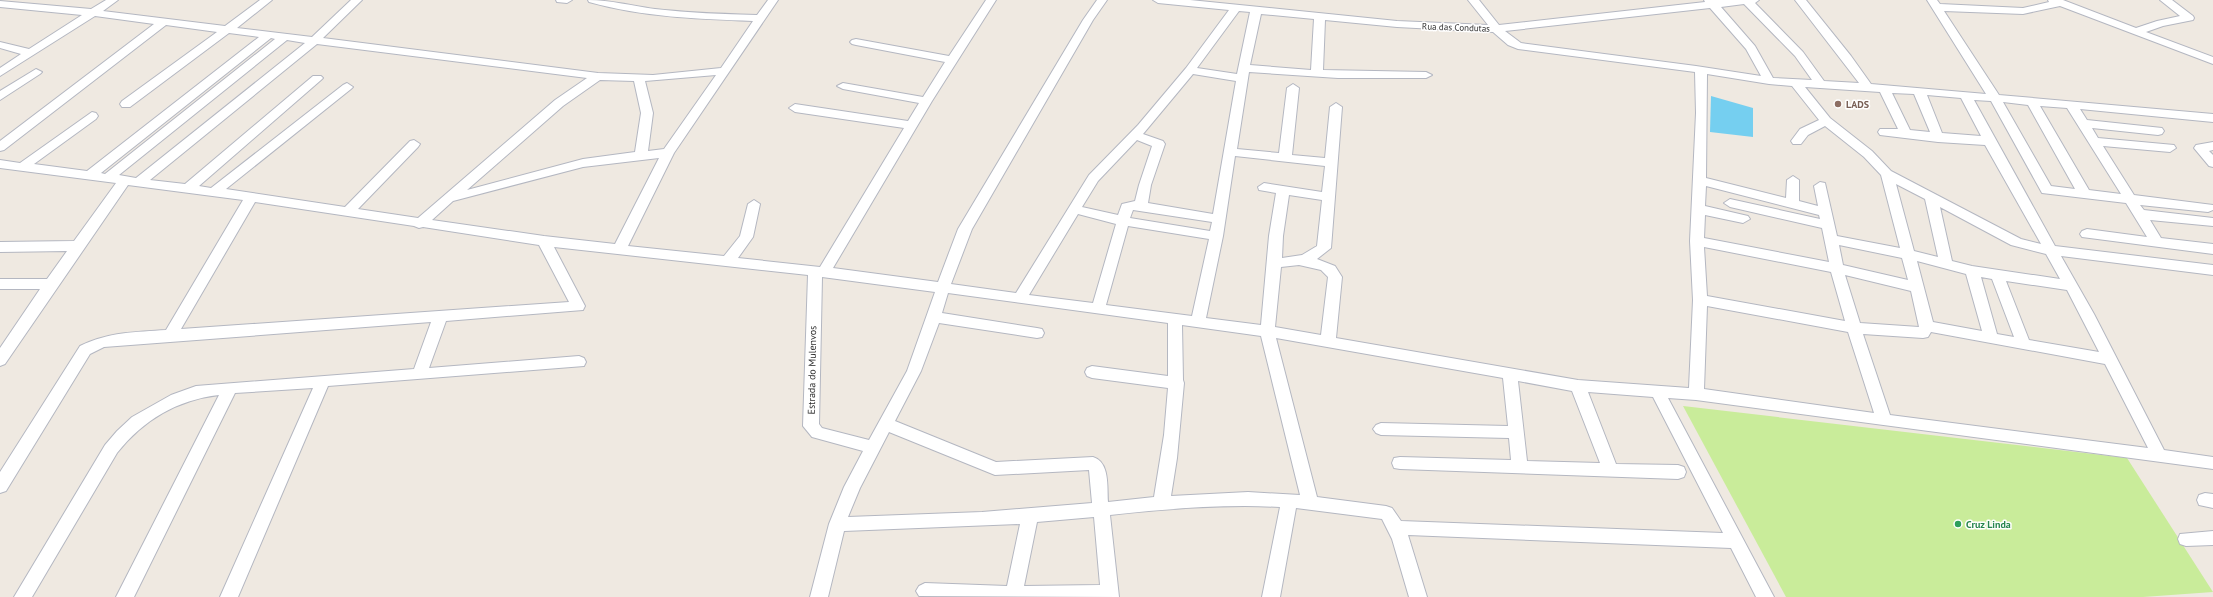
<svg xmlns="http://www.w3.org/2000/svg" width="2213" height="597" font-family="'PT Sans',sans-serif">
<rect width="100%" height="100%" fill="#efe9e1"/>
<path fill="#c9ec9a" d="M1683 406 2127 458 2213 592 2143 597H1786Z"/>
<path fill="#75cff0" d="M1711 96 1753 108V137L1710 132Z"/>
<g fill="none" stroke-linecap="round" stroke-linejoin="round">
<defs>
<path id="minor" d="M106 0H118L103 11 225 26 260 0H272L237 28 312 37 351 0H362L323 38 598 73 653 75 721 68 753 21C697 19 643 17 589 2L588 0C611 0 632 6 655 9 689 13 723 14 757 15L768 0H778L674 153 628 246 724 256 740 236 748 204 754 200 760 204 753 237 738 258 820 267 904 128 795 112 789 108 795 104 908 121 919 103 843 89 837 86 843 83 923 97 945 62 856 45 852 44 850 42 852 40 856 39 949 56 986 0H996L932 101 833 268 938 282 958 229 1083 20 1097 0H1107L1093 20 972 229 951 284 1016 293 1089 175 1138 125 1186 68 1229 10 1158 3 1153 0H1190L1397 21 1488 25 1468 0H1479L1499 25 1705 2 1704 0H1759L1755 3 1803 52 1824 81 1859 83 1795 0H1806L1851 56 1871 84 1986 94 1927 0H1937L1940 4 2023 8 2049 2 2048 0H2063L2136 28 2157 21 2180 16 2160 0H2172L2193 16 2194 18 2193 20 2163 26 2146 32 2213 57V64L2060 6 2023 14 1944 11 1999 95 2213 114V122L2080 109 2087 120 2162 128 2164 131 2162 134 2158 135 2092 128 2098 138 2174 145 2176 148 2170 152 2103 146 2134 195 2213 205V210L2208 212 2140 205 2144 210 2213 218V226L2150 220 2161 238 2213 244V254L2082 237 2080 234 2082 231 2087 229 2147 237 2126 203 2042 193 1991 101 1974 100 2055 246 2213 265V275L2061 256 2094 314 2164 450 2213 457V469L1696 400 1668 398 1774 597H1756L1731 548 1408 535 1427 597H1409L1392 539 1382 519 1296 508 1280 597H1262L1280 507C1223 504 1166 509 1110 515L1119 597 919 596 916 591 919 586 925 583 1007 586 1020 524 844 531 828 597H810L829 524 844 487 863 451 812 437 803 426 808 275 554 247 585 306 583 310 446 321 429 368 579 356 584 358 586 362 584 366 328 386 238 597H220L313 388 235 393 134 597H116L219 395C177 400 143 420 117 453L32 597H14L105 445 117 431 132 417 171 395 196 386 414 369 431 322 104 347 90 354 6 491 0 493V472L80 346C108 332 136 332 166 330L243 200 128 185 5 364 0 366V348L40 289H0V279H47L67 251 0 252V242L74 241 116 183 0 168V160L20 163 92 112 96 113 98 116 96 119 34 164 87 171 259 37 229 33 130 107H122L120 104 122 101 217 32 166 25 4 150 0 151V141L154 24 95 16 0 76V68L21 54 0 48V42L29 49 82 15 0 7V1L91 9ZM1744 4 1795 56 1812 80 1773 78 1755 46 1721 7ZM1710 8 1746 49 1761 76 1696 66 1521 43 1505 31ZM1239 11 1250 12 1237 74 1197 68ZM1261 14 1314 19 1311 70 1250 65ZM1325 20 1397 27 1493 32 1508 45 1518 49 1695 72 1696 113 1690 241 1693 300 1689 388 1578 380 1336 338 1342 277 1335 266 1317 259 1331 248 1342 107 1336 103 1330 107 1325 158 1292 155 1299 88 1293 84 1287 88 1279 153 1237 149 1249 72 1338 78H1426L1432 75 1426 72 1323 70ZM271 38 275 39 105 174 101 173ZM287 40 305 43 136 178 119 175ZM317 44 587 78 555 100 418 218 358 209 418 147 420 144 414 140 410 141 345 207 226 189 351 89 353 87 347 83 343 85 211 188 199 186 321 80 323 78 321 76H313L185 184 150 180ZM1193 74 1236 81 1213 214 1148 203 1151 185 1165 144 1163 141 1143 134ZM1707 74 1769 84 1792 86 1819 120 1800 129 1791 141 1793 144H1801L1808 135 1825 126 1864 157 1881 175 1900 248 1837 236 1825 183 1820 182 1814 186 1818 206 1799 201V180L1793 176 1787 180 1786 198 1706 178ZM716 75 664 149 648 151 653 113 645 81ZM600 80 634 81 641 113 635 152 583 159 467 190 563 106ZM1805 87 1880 92 1898 129H1880L1878 132 1880 135 1938 142 1985 145 2041 244 2021 239 1891 171 1872 151 1830 118ZM1892 93 1914 94 1930 132 1910 130ZM1927 95 1961 98 1981 136 1942 133ZM2003 102 2028 105 2075 189 2051 186ZM2040 106 2067 108 2121 194 2089 190ZM1137 140 1152 146 1139 185 1135 201 1122 204 1118 215 1082 207 1098 181ZM1235 156 1325 166 1322 192 1264 183 1258 187 1259 190 1276 193 1269 236 1261 325 1206 318 1223 236ZM659 158 615 244 544 236 432 220 453 201 583 167ZM1896 184 1925 199 1938 257 1914 251ZM1706 186 1819 215 1820 219 1730 199 1724 203 1730 207 1822 228 1829 262 1704 238 1705 215 1743 223 1750 219 1748 216 1705 206ZM1289 195 1322 200 1317 246 1302 255 1282 258 1283 236ZM255 202 414 226 419 228 423 227 539 245 569 302 181 329ZM1940 207 2011 245 2046 254 2060 279 1972 266 1952 261ZM1133 210 1212 222 1210 231 1130 218ZM1078 214 1116 224 1093 303 1029 295ZM1128 226 1209 239 1192 316 1106 305ZM1839 245 1902 258 1908 280 1843 265ZM1704 247 1831 272 1845 321 1707 296ZM1917 261 1966 274 1982 331 1933 322ZM1299 265 1321 270 1328 277 1321 335 1275 327 1281 267ZM1845 275 1911 291 1919 327 1860 323ZM822 277 935 292 907 371 869 440 822 428 819 424ZM1981 277 1992 279 2014 337 1997 334ZM2006 281 2067 290 2099 352 2029 340ZM948 293 1168 323V376L1092 366 1087 368 1085 372 1087 376 1092 378 1168 388 1164 435 1154 497 1108 502C1107 487 1110 462 1093 457L996 462 895 421 921 371 939 323 1037 338 1042 337 1044 333 1042 329 1037 328 942 313ZM1707 306 1848 332 1874 413 1704 389ZM1182 325 1261 336 1300 495 1248 492 1171 496 1177 458 1184 383 1183 380ZM1931 332 2105 364 2148 448 1890 415 1863 334 1923 338 1928 337ZM1276 338 1503 378 1508 426 1381 423 1376 425 1373 429 1376 433 1381 435 1509 438 1511 460 1400 457 1394 458 1392 463 1394 468 1400 469 1678 479 1684 477 1686 472 1684 467 1678 465 1616 464 1588 392 1653 397 1723 533 1401 521 1392 508 1386 506 1317 497ZM1518 381 1572 391 1600 463 1527 461ZM889 432 995 475 1089 470 1092 503 982 512 848 517 860 488ZM1094 517 1100 585 1024 586 1037 522Z
M556 0H572L567 3 557 2Z
M36 69 42 72 40 74 0 100V91Z
M2213 142V150L2209 151 2213 155V167L2209 166 2194 148 2196 145Z
M2205 493 2213 494V508L2199 505 2197 500 2199 495Z
M2213 531V545L2186 546 2180 544 2178 539 2180 534Z"/>
</defs>
<use href="#minor" stroke="#b4b7c1" stroke-width="2"/>
<use href="#minor" fill="#fff" fill-rule="evenodd"/>
</g>
<circle fill="#8d6e63" stroke="#fff" stroke-width="1.5" cx="1838" cy="104" r="4"/>
<circle fill="#2e9e5b" stroke="#fff" stroke-width="1.5" cx="1958" cy="524" r="4"/>
<g text-anchor="middle" dominant-baseline="central" stroke-width="3" stroke-linejoin="round" paint-order="stroke">
<g font-size="9" fill="#2e2e2e" stroke="#fff">
<text transform="translate(1456 27) rotate(2)">Rua das Condutas</text>
</g>
<g font-size="10" font-weight="bold" fill="#785e54" stroke="#fff" text-anchor="start">
<text x="1846" y="104">LADS</text>
</g>
<g font-size="10" fill="#2e2e2e" stroke="#fff">
<text transform="translate(812 370) rotate(-89)">Estrada do Mulenvos</text>
</g>
<g font-size="10" font-weight="bold" fill="#27864d" stroke="#fff" text-anchor="start">
<text x="1966" y="524">Cruz Linda</text>
</g>
</g>
</svg>
